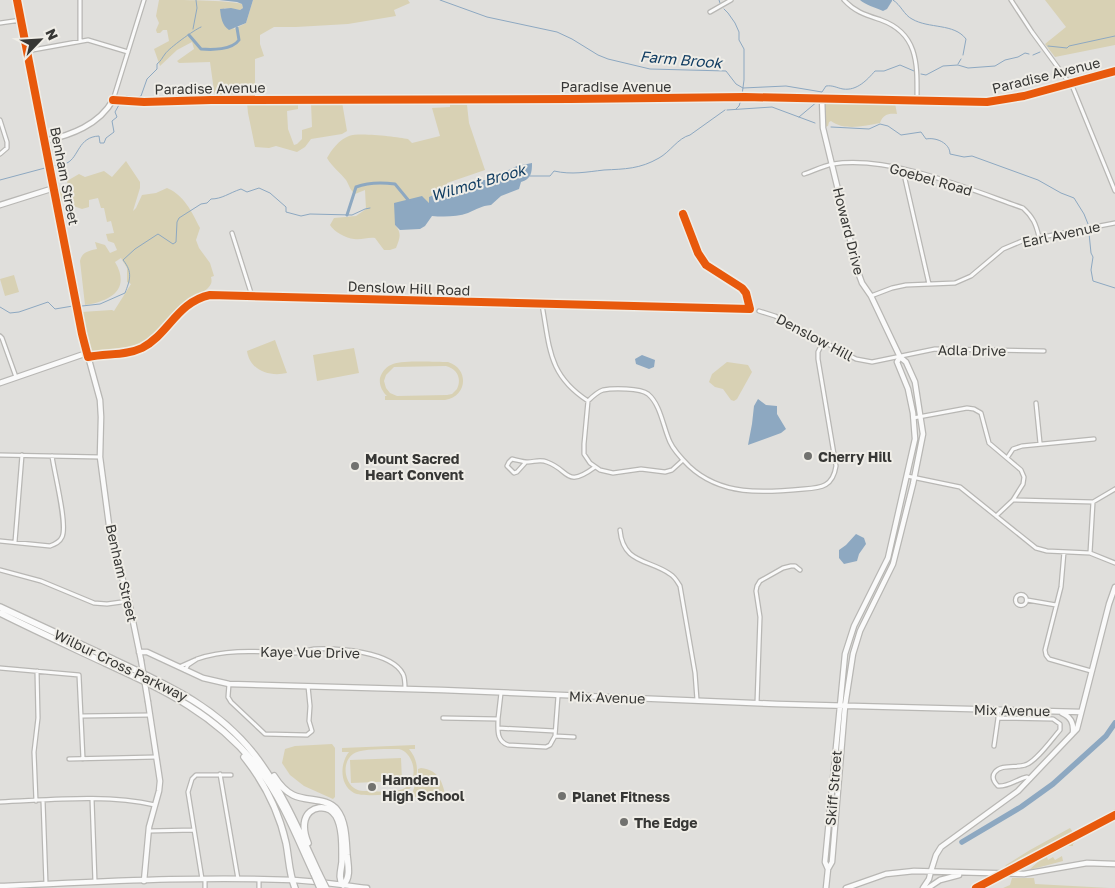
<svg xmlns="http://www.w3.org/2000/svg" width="1115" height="888" font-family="'Golos Text',sans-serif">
<rect width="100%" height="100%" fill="#e0dfdc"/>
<path fill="#d8d1b4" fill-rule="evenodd" d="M159 0C177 0 229 0 242 4L243 8 240 10 224 8 234 29 246 23 253 0H408L410 3 394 10 396 16 348 24 296 27H274L260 35V44L264 56 255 59V98H215L210 62 179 63 177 61 194 49 192 42 177 50 160 66 154 49 169 41 167 30H163L160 33H157L156 30 159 23 156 16Z
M1045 0H1115V45L1055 57 1045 44 1066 27Z
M825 101 837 103 864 102 878 104 895 103 897 114C889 113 883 114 880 123 865 126 844 131 831 121L829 122 828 126 825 127 824 112Z
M342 102 347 131 342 134 311 139 305 147 297 152 276 146 269 148 255 147 248 113 247 103H298V109L287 111 288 129 294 145 297 144 302 139V130L312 127 311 103Z
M450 104 467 105 469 123 485 170 447 183 448 190 441 191 429 197V204L395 225C402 233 400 238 396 248L390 250H384L375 238C368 237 362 240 354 239 346 238 334 232 330 225L334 218 356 216 366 209 365 190 355 194C350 190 349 185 346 180 340 172 332 167 327 158 332 149 339 140 349 136 359 132 397 137 408 139L412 143 440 136 432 108 450 107Z
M126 161 140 182V188L133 211 136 208 142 195 156 193 167 188C184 195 192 212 200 228L196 240 199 248 210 263 214 276 211 277C212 281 212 284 208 288 201 295 192 298 184 305 168 320 157 341 136 349 123 354 107 355 94 353 84 345 83 324 81 312L112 310 114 311 131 284 127 282V268L121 258 115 262C131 289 111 301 85 305L80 261C82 252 88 251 97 249L95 242 105 245 110 253 117 250 114 243 108 241 106 234 114 233 111 221 107 222 104 208H101L98 198 89 200V207L82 209 59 201 57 190 68 186 67 181 79 174 85 177 104 171 112 177Z
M14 275 19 292 5 296 0 279Z
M275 340 287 373C270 377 250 371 247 351Z
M354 348 359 373 317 381 313 355Z
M448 362C470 369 467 397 445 400H385V396H387C382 391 379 385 380 378 382 371 387 366 393 364 404 360 436 362 448 362ZM446 366C457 369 462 378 457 389L452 394 447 395 397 396 390 393 386 388 384 381 386 375 394 367Z
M727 362 748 365 752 372 737 399 734 401 731 400 723 389 715 387 709 382 712 374Z
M332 744 335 748V797L333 799 304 786 290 775 282 763 285 749 295 746Z
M415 745V749H409C414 755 417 762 417 770 417 778 414 786 407 791 400 795 361 797 354 793 339 785 340 763 349 752H342V748ZM399 749C415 753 420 782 403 789 392 793 376 791 364 791 346 792 339 764 353 754 361 748 389 749 399 749Z
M401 758 402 781 351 783 350 760Z
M421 768C439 770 443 782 446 799H420L414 797 412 794 418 776V769Z
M1115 809V813L1005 870 1004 868 1006 865 1030 850 1070 828 1073 832Z
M1081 834 1082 836 1073 844V846H1068L1047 857 1048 860 1053 857 1055 860 1062 856 1063 861 1029 870 1040 860 1042 854Z
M1012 878H1034L1035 884 1110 888H1003L1010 885Z"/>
<path fill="#8da8c1" d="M219 0H253L246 23 229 30C222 25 221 18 220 9L231 8 240 10 243 8 242 4 237 2Z
M860 0H892V1L887 9 883 11C876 8 864 4 860 0Z
M532 163C532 173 531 179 521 182L519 189 501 196 491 205C481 206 477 209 468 213 457 217 443 217 432 216L425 226 420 229 400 230 395 225 394 203 422 196 429 203V197L441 191 468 188 472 183 478 180H487L517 166Z
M642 355 655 360 654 367 649 369 636 364 635 359Z
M758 399 766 405 777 406V414L786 429 781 433 748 445 752 424 754 406Z
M856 534 864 538 866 544 859 554 857 561 844 564 839 558V550L846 545Z"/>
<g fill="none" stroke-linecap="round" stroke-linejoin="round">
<path stroke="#8da8c1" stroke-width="1" d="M440 0 487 17 557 32 572 39 598 55 608 59 650 69 726 71 736 84 743 88 786 86 822 92 826 86C833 85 837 88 843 89 857 91 867 80 875 71H884L900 65 914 71
M719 0 720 3
M893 0C901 5 904 15 912 19 929 29 954 23 966 39L963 55
M724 9 728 13 735 23 739 32V40L744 49V80L742 95
M193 29 197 8 196 0
M1048 46 1067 48 1069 46 1115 36
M1033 55 1040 52
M958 64 961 59
M921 74 926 75 943 66 958 65 968 68 995 66 1005 60 1018 57 1025 53 1029 54
M121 99 126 96 138 97 141 96 147 79 157 69V64C161 61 162 58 165 54 169 48 194 30 201 27
M736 109 739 106 741 100
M727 110 772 107 815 123
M799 117 818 101
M831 127 869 129 880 124 888 126 901 135 921 132 926 139C936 137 950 143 950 154L964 157 972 156 1038 180 1061 193 1074 198 1084 214 1088 224
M52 166C57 165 64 165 67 163 79 157 78 137 99 136L100 143H104L106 138 114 132 112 121 117 117 115 112 120 103
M530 176H550L554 171C572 175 586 172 604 170 625 169 640 169 659 158 670 152 678 138 690 135L725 110
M0 180 45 168
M1089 233 1091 253 1093 257 1091 270 1093 281 1115 288
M82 306 100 304 125 293C130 280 133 272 123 260L135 249 158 234 173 244 176 242 177 222 179 218 201 204 207 203 211 199C222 199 229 193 241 189L247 192 259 188 270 193 286 207V212L301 216 310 214 352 215 365 209 370 208
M0 307 10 313 19 312 48 302 55 309 73 306"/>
<path stroke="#8da8c1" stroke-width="3" d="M189 35 201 49C212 50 232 50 239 40L237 28
M347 215 356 187C369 182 381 182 395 184L409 201"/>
<path stroke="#8da8c1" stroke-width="5.5" d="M962 842 1021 807 1053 784 1106 736 1115 723"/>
<defs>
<path id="street" d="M17 0 45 141
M80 0V41
M844 0C855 12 866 15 881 20 920 34 917 67 917 101
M1011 0 1032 32 1073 88 1115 191
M710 12 731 0
M0 23 21 20
M27 51 88 40 128 52
M822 98 991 102 1024 96 1115 71
M113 100 144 0
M0 120 7 142V148L0 154
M903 170 929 284
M804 174C813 171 823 166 833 164 890 155 969 189 1023 208 1033 217 1036 224 1039 237
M232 233 252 296
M871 296 892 288 906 285 955 283 971 276 1003 249 1022 241 1115 223
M542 305C550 348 548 375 588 401 592 397 597 392 603 390 613 388 640 388 648 394 661 405 663 427 670 442 674 451 682 459 689 466 721 496 763 493 804 489 822 488 833 486 836 466L818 359V352L823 342
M759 311 775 316 856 359 872 362 935 349 1044 351
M0 336 2 338 16 377
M88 357C107 353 125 356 142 348 169 334 177 302 210 295L750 309 746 293 742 288 706 265 698 253 683 214
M588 401 584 444V454L590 463 600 470 613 473 641 469 665 472 672 470 683 460
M1036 403 1040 443
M913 418 967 408 974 409 981 413 989 443 1021 470 1024 477 1023 484 1013 500 996 516
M0 455 100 457
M1007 458 1013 449 1022 446 1094 439
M526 462 517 472 514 473 507 466 509 462 512 459C517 460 523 462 528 462 534 462 540 459 547 462 570 470 565 489 595 467
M907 476 960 487 1036 548 1047 551 1090 553 1115 563
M1014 500 1093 502
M620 530C623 564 649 559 670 574 675 577 677 581 680 586L695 673 697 700
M0 541 50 546C55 544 60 542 62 537 68 525 54 472 52 456
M15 542 22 455
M1064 552 1061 587 1045 650 1046 655 1049 659 1091 671
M1090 553 1093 502 1115 489
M0 570 41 581 94 603 107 604 129 601
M1015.5 600a5.5 5.5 0 1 1 11 0a5.5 5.5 0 1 1-11 0Z
M1027 600 1056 605
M197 659C229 648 262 652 295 653 302 653 307 650 314 649 337 648 391 651 403 674 405 678 405 685 405 689
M179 667 197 659 188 665 185 670
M0 668 79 675 83 759
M229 684 228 697 231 702 265 734 307 735 312 731 309 721 310 706 308 686
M558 696 555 736 574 737
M757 703 760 617 756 591 757 586 760 581 783 568 791 566H795L800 570
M998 710V718L1053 719 1060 724V730C1052 739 1036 762 1025 765 1016 768 1001 764 995 772 991 777 994 782 998 786 1008 787 1017 779 1027 777L1030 779
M82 716 150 715
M443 718 498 719 501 693
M498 719C498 729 496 741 508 745L546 747 550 745 555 736
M498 728 555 731
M994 746 998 718
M69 759 156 757
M220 774 238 879
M92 799 95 882
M36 801 34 752 38 718 37 671
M43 801 46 884
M0 802C51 800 105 794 155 805
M149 831 194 830
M202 879 188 792 192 779 196 775H231
M205 888V879
M259 888V879"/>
<path id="secondary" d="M0 205 54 188
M0 383 87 353
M139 652H147L203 678 229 684 442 690 777 704 1081 712
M141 660 128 597 111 540 100 457 101 417 100 400 82 334 45 141C71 135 99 125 113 100L144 102 211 100 571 99 745 97 822 98 823 128 858 272 862 283 871 296 900 357 906 362 915 382 923 434 913 484 893 564 860 631 853 654 845 706 832 862 828 869 826 888
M1062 713C1071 717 1074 723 1073 733
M828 869 825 862 845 654 854 626 888 558 915 439 913 413 908 389 897 362 900 357
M931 871 936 855 941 847 1018 791 1077 729 1109 604 1115 587
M144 881 149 827 159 791 160 781 148 702"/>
<path id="primary" d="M0 886C97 882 195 876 292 880 317 881 342 885 367 888
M846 888 886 874 914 871 1024 874 1087 863 1115 864
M923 888 929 879 931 871
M928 888 940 880 959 875"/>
<path id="highway" d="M0 607C37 624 73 641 110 658 165 684 215 705 254 754 282 790 300 833 319 874
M0 613C34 630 69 646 103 662 164 690 217 714 259 769 283 800 297 838 314 874
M244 757C264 782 279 812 286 843 289 858 289 874 295 888
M274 776C279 784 285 791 293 795 307 802 327 797 337 810 346 821 346 841 347 855 348 865 351 878 343 885 338 878 341 871 342 862 342 848 343 828 336 816 328 803 309 806 305 820 303 828 305 836 308 843"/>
</defs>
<use href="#street" stroke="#b8b7b4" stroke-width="5.5"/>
<use href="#secondary" stroke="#b8b7b4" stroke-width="7"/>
<use href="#primary" stroke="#b8b7b4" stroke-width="7"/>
<use href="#highway" stroke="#b8b7b4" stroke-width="8"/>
<use href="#street" stroke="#fafafa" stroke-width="3"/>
<use href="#secondary" stroke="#fafafa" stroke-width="4.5"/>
<use href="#primary" stroke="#fafafa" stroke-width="4.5"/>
<use href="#highway" stroke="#fafafa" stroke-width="5.5"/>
<defs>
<path id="secondary-bridge" d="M141 660 148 702"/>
<path id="highway-bridge" d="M314 874 320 888
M319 874 326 888"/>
</defs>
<use href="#secondary-bridge" stroke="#b8b7b4" stroke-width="7" stroke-linecap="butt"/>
<use href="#highway-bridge" stroke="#b8b7b4" stroke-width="8" stroke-linecap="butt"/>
<use href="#secondary-bridge" stroke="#fafafa" stroke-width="4.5"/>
<use href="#highway-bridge" stroke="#fafafa" stroke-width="5.5"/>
<defs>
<path id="cycleway" d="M17 0 82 334 88 357C107 353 125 356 142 348 169 334 177 302 210 295L750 309 746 293 742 288 706 265 698 253 683 214
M113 100 144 102 211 100 571 99 745 97 987 102 1024 96 1115 71
M976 888 1115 815"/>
</defs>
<use href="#cycleway" stroke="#efede7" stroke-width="11"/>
<use href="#cycleway" stroke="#e8590c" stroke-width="8"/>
</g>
<g fill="#72726f" stroke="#efede7" stroke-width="2">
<circle cx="808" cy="456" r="5"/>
<circle cx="355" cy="466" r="5"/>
<circle cx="372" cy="787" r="5"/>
<circle cx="562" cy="796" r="5"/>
<circle cx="624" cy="822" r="5"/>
</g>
<g text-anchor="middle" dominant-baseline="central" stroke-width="4" stroke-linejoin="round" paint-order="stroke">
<g font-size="14" fill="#373735" stroke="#efede7">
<text transform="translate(1046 75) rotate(-14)">Paradise Avenue</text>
<text x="616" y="86">Paradise Avenue</text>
<text transform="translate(210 88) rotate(-1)">Paradise Avenue</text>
<text transform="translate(65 176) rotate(79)">Benham Street</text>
<text transform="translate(931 179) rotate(16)">Goebel Road</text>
<text transform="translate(849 231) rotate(76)">Howard Drive</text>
<text transform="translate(1061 234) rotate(-12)">Earl Avenue</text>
<text transform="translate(409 288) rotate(2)">Denslow Hill Road</text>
<text transform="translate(815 337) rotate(28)">Denslow Hill</text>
<text transform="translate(972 350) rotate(1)">Adla Drive</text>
<text transform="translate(122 573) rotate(77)">Benham Street</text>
<text transform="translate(310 652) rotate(1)">Kaye Vue Drive</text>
<text transform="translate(121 665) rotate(26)">Wilbur Cross Parkway</text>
<text transform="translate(607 697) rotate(2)">Mix Avenue</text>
<text transform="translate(1012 710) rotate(1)">Mix Avenue</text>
<text transform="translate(833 788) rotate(-85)">Skiff Street</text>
</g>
<g font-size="14" font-weight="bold" fill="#373735" stroke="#efede7" text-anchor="start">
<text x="818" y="456">Cherry Hill</text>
<text x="365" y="458">Mount Sacred<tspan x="365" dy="16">Heart Convent</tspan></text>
<text x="382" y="779">Hamden<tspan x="382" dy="16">High School</tspan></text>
<text x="572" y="796">Planet Fitness</text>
<text x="634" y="822">The Edge</text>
</g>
<g font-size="15" font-style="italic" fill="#113d62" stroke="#efede7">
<text transform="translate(681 59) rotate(5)">Farm Brook</text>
<text transform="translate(478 182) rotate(-16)">Wilmot Brook</text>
</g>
</g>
<g transform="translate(40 40) rotate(65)" stroke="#efede7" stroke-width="4" paint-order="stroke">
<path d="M0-4L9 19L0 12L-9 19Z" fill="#373735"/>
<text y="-8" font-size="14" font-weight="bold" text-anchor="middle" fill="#373735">N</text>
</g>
</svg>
